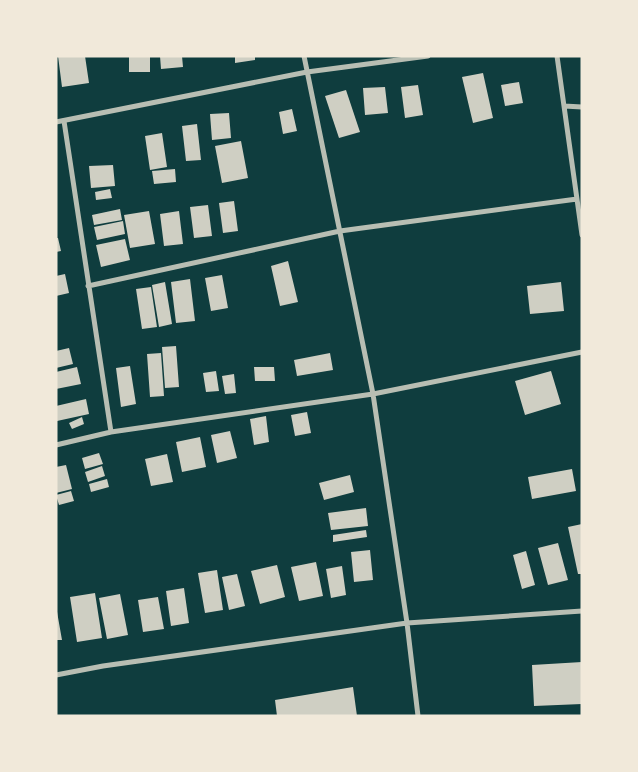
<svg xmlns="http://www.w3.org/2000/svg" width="638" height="772" font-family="'Fira Sans',sans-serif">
<rect width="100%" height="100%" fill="#0f3d3e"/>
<path fill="#cfcfc3" d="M58 56H85L89 83 62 87Z
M129 56H150V72H129Z
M160 56H182L183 67 161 69Z
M235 56H255V60L235 63Z
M483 73 493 118 473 123 462 77Z
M519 82 523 103 505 106 501 85Z
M418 85 423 115 405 118 401 87Z
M385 87 388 113 365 115 363 88Z
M346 90 360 132 339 138 325 96Z
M292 109 297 131 283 134 279 112Z
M229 113 231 138 212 140 210 114Z
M197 124 201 160 186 161 182 126Z
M162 133 167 167 150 170 145 136Z
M241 141 248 178 222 183 215 146Z
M113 165 115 186 91 188 89 166Z
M175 169 176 182 154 184 152 171Z
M110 189 112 198 96 200 95 192Z
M234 201 238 231 223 233 219 203Z
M208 205 212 236 194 238 190 207Z
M120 209 122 220 94 225 92 215Z
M149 211 155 244 130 248 124 215Z
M179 211 183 244 164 246 160 214Z
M123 221 125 234 97 240 94 227Z
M56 238H58L61 251 56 252Z
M125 239 130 260 101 267 96 245Z
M288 261 298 302 280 306 271 266Z
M65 274 69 293 56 296V276Z
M222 275 228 308 211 311 205 278Z
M190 279 195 321 176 323 171 282Z
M165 282 172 324 159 327 152 285Z
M561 282 564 311 530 314 527 286Z
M151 287 157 327 142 329 136 289Z
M176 346 179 387 165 388 162 347Z
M69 348 73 364 56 368V351Z
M161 353 164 396 150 397 147 354Z
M330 353 333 370 297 376 294 360Z
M130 366 136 404 121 407 116 368Z
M77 367 81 384 56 389V372Z
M254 367H274L275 381H255Z
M216 371 219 391 206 392 203 373Z
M551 371 561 404 525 415 515 381Z
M234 374 236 393 225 394 222 376Z
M86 399 89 414 57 421 56 406Z
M307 412 311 433 295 436 291 415Z
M266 416 269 442 254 445 250 419Z
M82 417 84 424 72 429 69 423Z
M230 431 237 458 217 463 211 435Z
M200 437 206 467 182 472 176 442Z
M99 453 103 464 85 469 82 458Z
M167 454 173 482 151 486 145 459Z
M66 465 72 489 56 493V467Z
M102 466 105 476 88 482 85 472Z
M572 469 576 491 532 499 528 477Z
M350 475 354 492 324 500 319 483Z
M107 479 109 487 91 492 89 484Z
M71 491 74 501 59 505 56 495Z
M366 508 368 526 331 530 328 513Z
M582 524V574H578L568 527Z
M366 530 367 537 333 542V535Z
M558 543 568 580 548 585 538 548Z
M370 550 373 580 354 582 351 552Z
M526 551 535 585 522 589 513 555Z
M316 562 323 596 299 601 291 567Z
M277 565 285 597 260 604 251 571Z
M342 566 346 595 331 598 326 569Z
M217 570 223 610 205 613 198 573Z
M237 574 245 606 229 610 222 577Z
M184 588 189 623 171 626 166 591Z
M95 593 102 638 77 642 70 597Z
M120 594 128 635 107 639 99 598Z
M158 597 164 629 143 632 138 600Z
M56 606 62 640H56Z
M582 662V704L534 706 532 665Z
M353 687 357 716H277L275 700Z"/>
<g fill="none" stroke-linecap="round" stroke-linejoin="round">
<path stroke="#b8beb3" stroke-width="5" d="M304 56 373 394 407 623 418 716
M557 56 582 235
M564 106 582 107
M64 121 111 432
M56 122 307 72 428 56
M88 286 340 231 577 199
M56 445 111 432 373 394 582 352
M56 675 103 666 407 623 582 611"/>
</g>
<rect width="638" height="772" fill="none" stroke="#f1e9da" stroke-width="115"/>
</svg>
